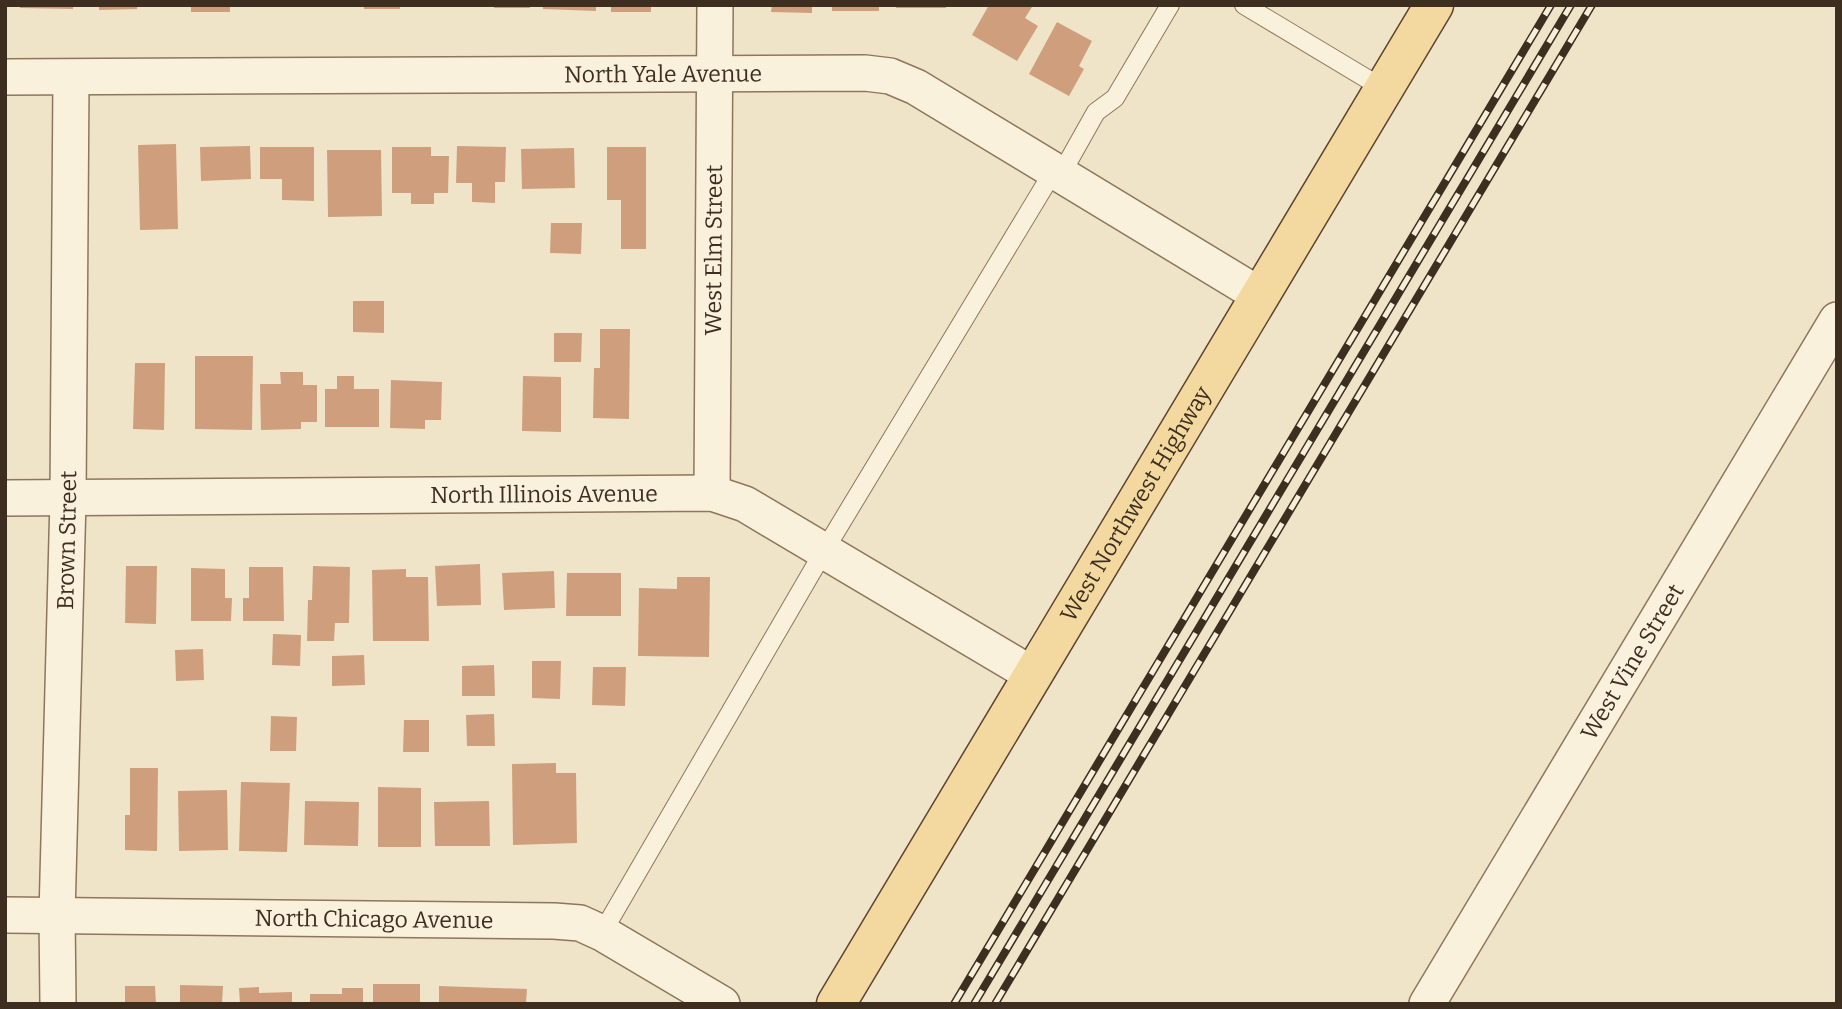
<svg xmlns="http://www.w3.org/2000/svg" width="1842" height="1009" font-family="Bitter,serif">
<rect width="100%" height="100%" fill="#f0e4c8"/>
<path fill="#cf9f7d" d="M20 5H73V9L20 8Z
M99 5H137V9L99 10Z
M191 5H230V12H191Z
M364 5H400V9H364Z
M494 5H530V8H494Z
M543 5H596V11L543 9Z
M611 5H651V12H611Z
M772 5H812V13L771 12Z
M832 5H879V11H832Z
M896 5H946V8H896Z
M989 5 1032 7 1025 18 1038 26 1017 61 972 35Z
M1057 22 1092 41 1079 66 1084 69 1069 96 1029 74Z
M176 144 178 229 140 230 138 145Z
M250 146 251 179 201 181 200 147Z
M457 146 506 147 505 182H495V203L472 202V183H456Z
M260 147H314V201L282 200V179H260Z
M392 147H431V156H449L448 193H434V204H411V193H392Z
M607 147H646V249H621V200H607Z
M574 148 575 188 522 189 521 149Z
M327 150H381L382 216 328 217Z
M551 223H582L581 254 550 253Z
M353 301H384V333L353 332Z
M600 329H630L629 419 593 418 594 368H600Z
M554 333H582L581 362H554Z
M195 356H253L252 430 195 429Z
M135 363H165L164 430 133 429Z
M280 372H303V385H317V422H301V429L261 430 260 384H281Z
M337 376H354V389H379V427H325V389H337Z
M523 376 561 377V432L522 431Z
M391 380 442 382 441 420H425V429L390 428Z
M480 564 481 605 437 606 435 566Z
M126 566H157L156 624 125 623Z
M313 566 350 567 349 623H335L334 641H307L308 600H312Z
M249 567H283L284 621H243V598H249Z
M191 568 225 569V598H232L231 621H191Z
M406 569V577H428L429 641H373L372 570Z
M554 571 555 608 504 610 502 573Z
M567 573H621V616H566Z
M677 577H710L709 657 638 656 639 588 677 589Z
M273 634 301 635 300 666 272 665Z
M203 649 204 680 176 681 175 650Z
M364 655 365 685 332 686V656Z
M532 661H561L560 699 532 698Z
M494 665 495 696H462V666Z
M593 667H626L625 706 592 705Z
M494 714 495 746H467L466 715Z
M271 716 297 717 296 751H270Z
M404 720H429V752H403Z
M556 763V773H576L577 843 513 845 512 764Z
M130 768H158L157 851 125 850V815H130Z
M241 782 290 783 287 852 239 851Z
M378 787 421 788V847H378Z
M227 790 228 850 179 851 178 791Z
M305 801 359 802 358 846 304 845Z
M489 801 490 846H435L434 802Z
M373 984H420V1004H373Z
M180 985 223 986 222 1004H180Z
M125 986H155L156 1004H125Z
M439 986 527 989 526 1004H439Z
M259 987V993L292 992V1004H240L239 988Z
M342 988H363V1004H310V994H342Z"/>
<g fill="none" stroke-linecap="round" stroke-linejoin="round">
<defs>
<path id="service" d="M1244 5 1384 89
M1060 176 1096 112 1115 98 1170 5
M602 933 824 551 1053 172"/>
<g id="minor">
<path id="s1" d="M5 77 865 73 890 76 916 87 1261 296"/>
<path id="s2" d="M712 493 715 5"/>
<path id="s3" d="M5 498 712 493 745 504 1033 675"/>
<path id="s4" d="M5 915 554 921 580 923 602 933 722 1004"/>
<path id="s5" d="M58 1004 57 915 68 499 71 78"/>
<path id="s6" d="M1427 1004 1837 320"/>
</g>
<g id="primary">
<path id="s7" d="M836 1004 1434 5"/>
</g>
</defs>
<use href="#service" stroke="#8d765c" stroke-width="20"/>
<use href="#minor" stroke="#8d765c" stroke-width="38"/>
<use href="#primary" stroke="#5b4430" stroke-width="41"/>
<use href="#service" stroke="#faf1dc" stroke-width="18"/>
<use href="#minor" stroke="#faf1dc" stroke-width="35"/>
<use href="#primary" stroke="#f3d9a0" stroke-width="38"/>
<defs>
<path id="rail" d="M954 1004 1551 5
M974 1004 1571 5
M995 1004 1592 5"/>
</defs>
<use href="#rail" stroke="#3d2e20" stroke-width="8"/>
<use href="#rail" stroke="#f7eed8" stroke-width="5" stroke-dasharray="16" stroke-linecap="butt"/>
</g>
<g text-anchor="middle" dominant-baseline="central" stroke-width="6" stroke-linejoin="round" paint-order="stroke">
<g font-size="23" fill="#3d2e20" stroke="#f7eed8">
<text stroke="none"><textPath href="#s1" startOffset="658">North Yale Avenue</textPath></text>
<text stroke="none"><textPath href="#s2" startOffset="243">West Elm Street</textPath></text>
<text stroke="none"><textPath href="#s3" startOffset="539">North Illinois Avenue</textPath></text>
<text stroke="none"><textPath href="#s7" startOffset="583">West Northwest Highway</textPath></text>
<text stroke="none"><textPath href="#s5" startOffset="464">Brown Street</textPath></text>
<text stroke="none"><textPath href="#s6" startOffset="399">West Vine Street</textPath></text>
<text stroke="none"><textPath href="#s4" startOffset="369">North Chicago Avenue</textPath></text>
</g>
</g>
<rect width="1842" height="1009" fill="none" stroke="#3d2e20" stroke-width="14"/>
</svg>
